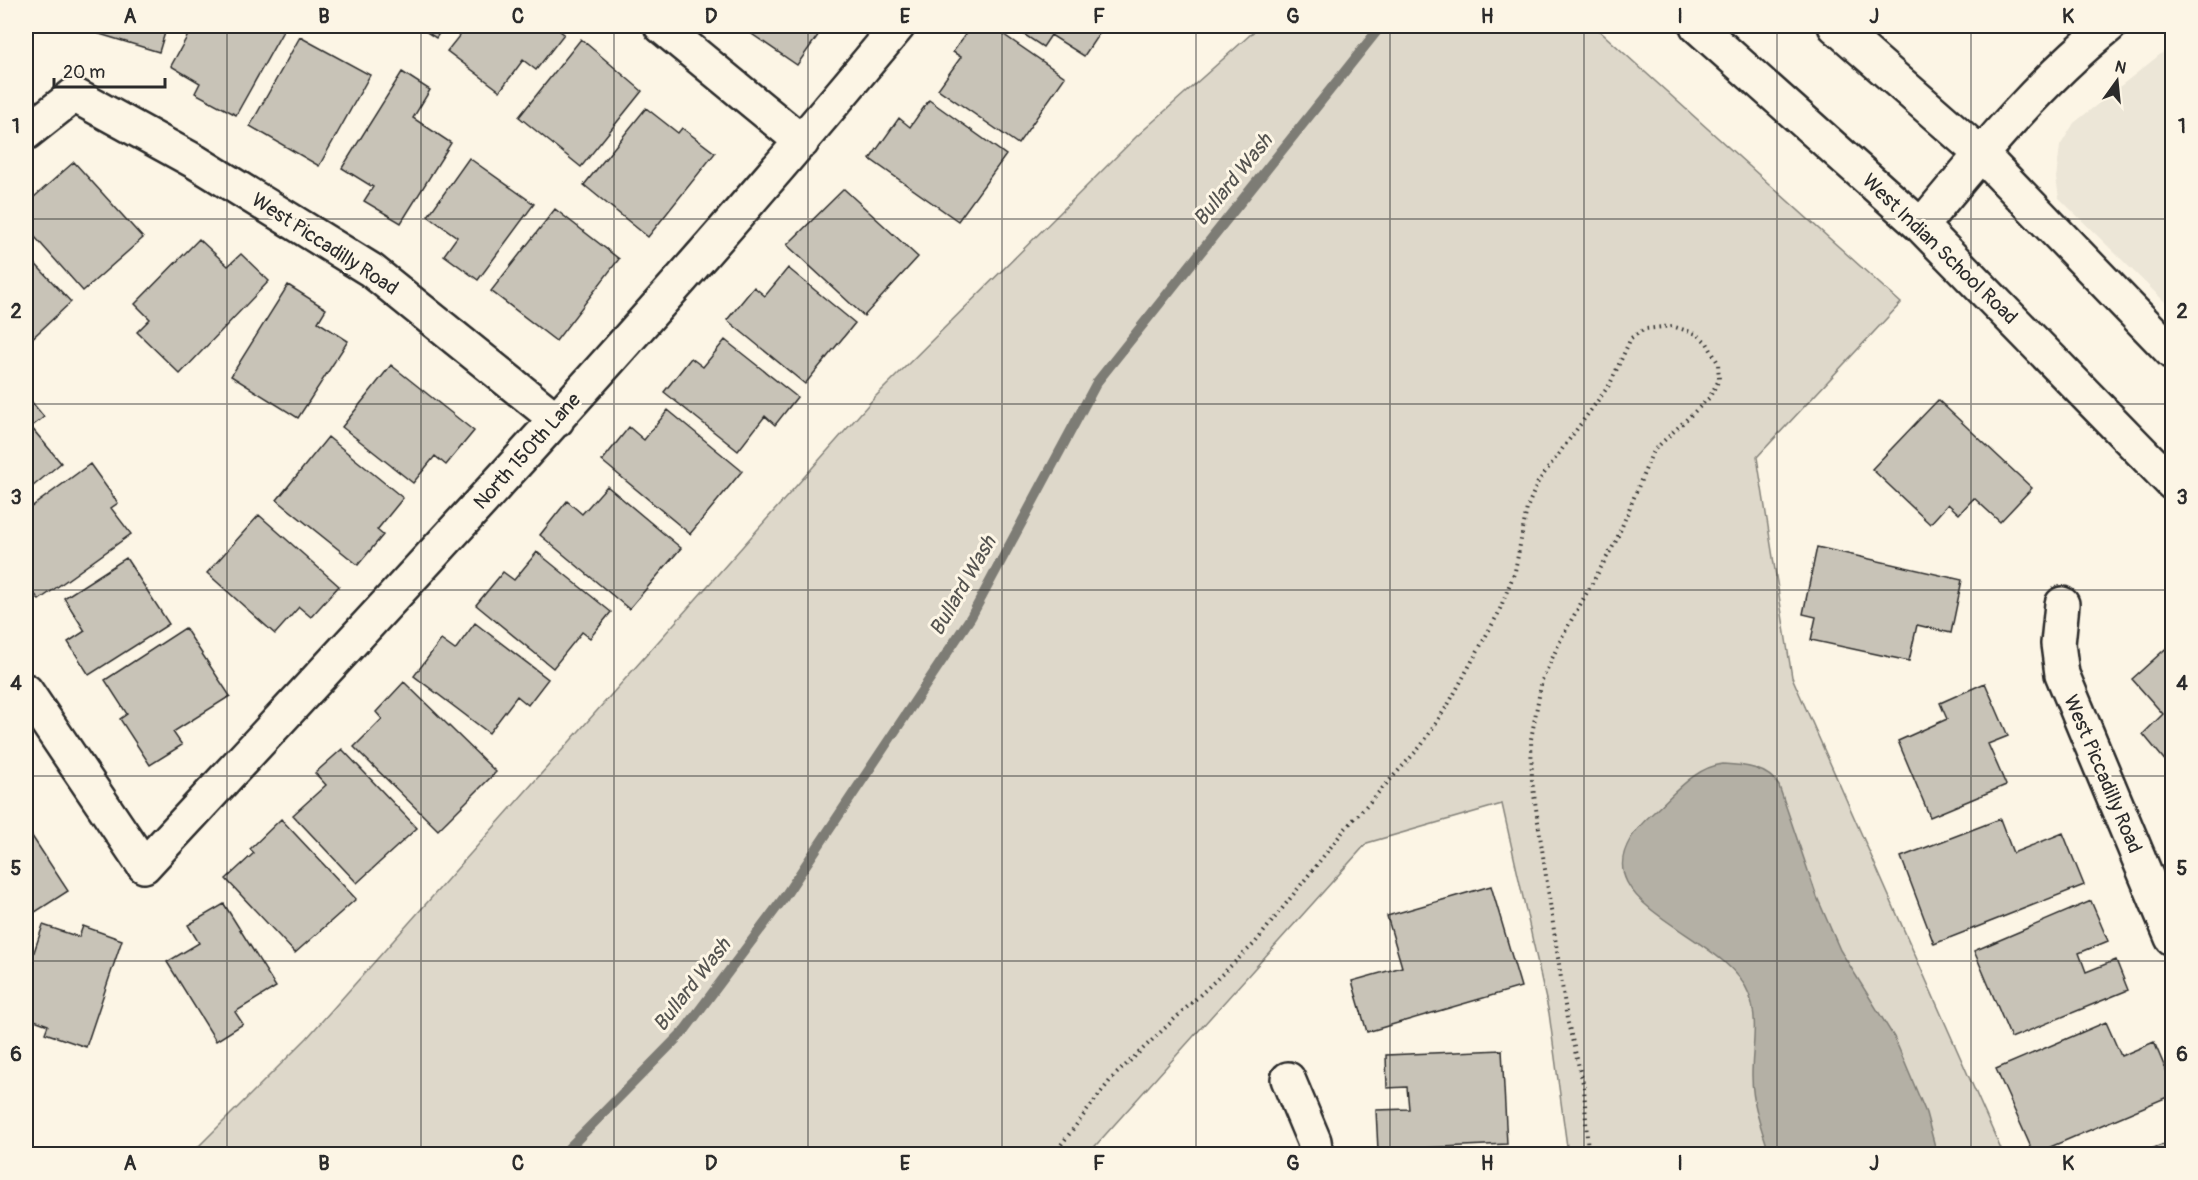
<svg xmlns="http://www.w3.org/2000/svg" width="2198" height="1180" font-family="Pangolin,sans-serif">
<rect width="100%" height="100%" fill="#fcf5e5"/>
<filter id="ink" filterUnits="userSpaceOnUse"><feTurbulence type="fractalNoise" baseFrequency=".0167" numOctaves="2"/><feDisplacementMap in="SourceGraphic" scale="12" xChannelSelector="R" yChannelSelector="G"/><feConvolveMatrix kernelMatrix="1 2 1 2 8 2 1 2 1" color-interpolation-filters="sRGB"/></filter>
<g filter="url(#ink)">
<path fill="#ece6d7" d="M2172 45V309L2059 198 2056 178 2060 146 2074 123Z"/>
<path fill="#ded8ca" stroke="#84827a" stroke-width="1.5" d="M1260 26H1594L1901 303 1757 457 1792 677 2003 1154H1568L1549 1013 1502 804 1367 843 1088 1154H191L307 1038 875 397 1137 136Z"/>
<path fill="#b4b0a5" stroke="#7d7b74" stroke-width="1.5" d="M1723 764C1743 765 1768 767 1779 786L1817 897 1840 950 1894 1037 1926 1113 1937 1154H1770C1761 1129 1752 1103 1752 1075 1752 1048 1759 1020 1749 994 1724 928 1553 902 1654 812 1674 794 1695 767 1723 764Z"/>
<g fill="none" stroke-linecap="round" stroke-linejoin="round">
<path stroke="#7d7b74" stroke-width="10" d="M563 1154 684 1031 783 899 971 617 1097 382 1381 26"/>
</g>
<path fill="#c8c3b7" stroke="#2b2b2b" stroke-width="1.5" d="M84 26H167L159 52 83 29Z
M193 26 207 33 212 26H274L283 31 236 115 195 93 200 83 171 66Z
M417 26H444L436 38Z
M467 26H553L564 34 536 70 523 60 500 91 447 51Z
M740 26H829L824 33 821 31 797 65Z
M971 26H991L1065 77 1018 144 938 89 961 57 953 52Z
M1011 26H1104L1084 56 1051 35 1043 47Z
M300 37 370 75 319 166 250 126Z
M581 39 642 91 581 167 519 117Z
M402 72 430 90 413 118 451 143 401 223 364 201 373 187 342 168Z
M929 100 1006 155 958 221 870 159 899 118 910 127Z
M646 108 678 133 682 128 715 153 648 237 584 185Z
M469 158 534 204 478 280 444 255 457 237 428 216Z
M74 162 143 238 83 291 26 227V204Z
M844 189 918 257 864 316 787 245Z
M555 209 619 259 556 341 491 291Z
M199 239 228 266 241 254 269 281 180 374 137 332 150 319 135 304Z
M26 254 71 302 26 344Z
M788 268 855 323 805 384 727 320 754 287 765 296Z
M288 285 326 309 318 322 348 341 298 418 231 376Z
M725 340 797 397 775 425 765 416 738 451 664 392 691 358 703 367Z
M391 365 474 431 446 465 435 456 413 483 342 427Z
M26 395 44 417 31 427 61 463 26 492Z
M1938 400 2032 488 2000 522 1974 498 1959 514 1948 504 1930 524 1872 469Z
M668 410 742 471 690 534 602 461 629 427 644 440Z
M328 437 403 498 377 530 383 535 358 565 277 500Z
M90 464 118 503 111 508 131 534 39 600 26 582V558L30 555 26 550V511Z
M607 486 681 548 629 609 540 535 567 501 582 514Z
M259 515 339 586 311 617 299 607 275 634 207 573Z
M1817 547 1962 580 1951 633 1917 625 1909 661 1811 640 1816 617 1803 614Z
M537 552 611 612 590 638 582 632 553 668 476 605 503 572 514 580Z
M126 558 169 624 89 675 68 642 85 631 64 598Z
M475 623 548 679 528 705 517 696 489 733 414 676 441 640 455 650Z
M185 628 230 696 173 732 182 745 150 765 120 719 127 714 105 680Z
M2172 643V769L2143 734 2163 714 2132 679Z
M404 682 496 772 438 830 354 747 382 719 376 712Z
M1985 683 2008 736 1988 744 2006 785 1930 817 1898 741 1947 719 1940 703Z
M342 749 417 828 357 883 293 815 326 785 315 773Z
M281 819 356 899 295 953 226 879 254 853 250 849Z
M2000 819 2013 853 2063 833 2084 885 1934 944 1901 857Z
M26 827 68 891 26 918Z
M1491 886 1521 987 1367 1032 1352 981 1402 967 1387 916Z
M2091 901 2108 941 2079 953 2086 972 2116 960 2128 990 2011 1038 1974 951Z
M224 904 276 987 235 1012 243 1024 216 1041 167 962 199 943 188 925Z
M43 925 79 937 83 926 122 940 86 1047 45 1033 48 1025 26 1017V976Z
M2106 1022 2121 1056 2154 1042 2172 1084V1095L2034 1154 1996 1069Z
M1502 1050 1507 1144 1378 1150 1376 1110 1409 1109 1407 1087 1387 1088 1386 1055Z
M2172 1141V1154H2147L2146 1151Z"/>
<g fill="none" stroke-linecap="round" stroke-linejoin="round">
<defs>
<path id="street" d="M661 26 802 142
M26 133 74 95 196 162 371 270 557 420
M2062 604 2058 644 2062 674 2172 938
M26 691 144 866C400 590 658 316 898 26
M1288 1079 1314 1141 1316 1154"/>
<path id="secondary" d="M1697 26 1921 226 2172 483
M1835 26 1981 154 2172 352
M1921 226C1979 156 2038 83 2109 26"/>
</defs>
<use href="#street" stroke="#2b2b2b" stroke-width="38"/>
<use href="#secondary" stroke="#2b2b2b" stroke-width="38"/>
<path stroke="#2b2b2b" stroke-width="4" stroke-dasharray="1.5 4.5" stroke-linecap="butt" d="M1054 1154 1112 1078 1255 943 1345 829 1421 746 1449 703 1498 614 1515 571 1527 508 1538 482 1610 384 1631 338 1645 329 1672 326 1697 334 1707 343 1718 363 1719 380 1709 398 1653 451 1616 541 1563 635 1542 680 1531 739 1532 781 1567 1019 1584 1087 1588 1154"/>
<use href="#street" stroke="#fcf5e5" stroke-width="33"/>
<use href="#secondary" stroke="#fcf5e5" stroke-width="33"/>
</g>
</g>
<path fill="none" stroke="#2b2b2b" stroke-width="1.5" stroke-opacity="0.55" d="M227 26V1154M421 26V1154M614 26V1154M808 26V1154M1002 26V1154M1196 26V1154M1390 26V1154M1584 26V1154M1777 26V1154M1971 26V1154M26 219H2172M26 404H2172M26 590H2172M26 776H2172M26 961H2172"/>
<g text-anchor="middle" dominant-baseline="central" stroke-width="6" stroke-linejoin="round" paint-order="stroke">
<g font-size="20" fill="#2b2b2b" stroke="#fcf5e5">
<text transform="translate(325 244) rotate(33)">West Piccadilly Road</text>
<text transform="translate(1940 249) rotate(44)">West Indian School Road</text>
<text transform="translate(527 451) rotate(-48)">North 150th Lane</text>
<text transform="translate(2103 774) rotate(67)">West Piccadilly Road</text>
</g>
<g font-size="21" font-style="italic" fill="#545350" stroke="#fcf5e5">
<text transform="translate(1233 180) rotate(-51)">Bullard Wash</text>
<text transform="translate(963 586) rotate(-60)">Bullard Wash</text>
<text transform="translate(692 985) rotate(-52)">Bullard Wash</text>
</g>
</g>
<rect width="2198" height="1180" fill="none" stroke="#fcf5e5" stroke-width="66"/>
<g transform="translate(2117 81) rotate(15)" stroke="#fcf5e5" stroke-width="4.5" paint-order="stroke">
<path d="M0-4.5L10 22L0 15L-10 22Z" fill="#2b2b2b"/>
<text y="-9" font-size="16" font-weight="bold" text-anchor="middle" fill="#2b2b2b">N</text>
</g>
<path d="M54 78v9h111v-9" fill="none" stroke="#2b2b2b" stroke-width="3"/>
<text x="63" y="78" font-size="18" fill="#2b2b2b" stroke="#fcf5e5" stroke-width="4.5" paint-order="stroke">20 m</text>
<rect x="33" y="33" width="2132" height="1114" fill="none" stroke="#2b2b2b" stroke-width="2"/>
<g font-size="20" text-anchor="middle" font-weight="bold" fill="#2b2b2b">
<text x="130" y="23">A</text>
<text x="324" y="23">B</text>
<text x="518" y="23">C</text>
<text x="711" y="23">D</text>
<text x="905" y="23">E</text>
<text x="1099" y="23">F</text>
<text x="1293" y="23">G</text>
<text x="1487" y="23">H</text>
<text x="1680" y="23">I</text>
<text x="1874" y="23">J</text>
<text x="2068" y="23">K</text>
<text x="16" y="133">1</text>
<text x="2182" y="133">1</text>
<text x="16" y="318">2</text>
<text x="2182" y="318">2</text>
<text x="16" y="504">3</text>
<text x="2182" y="504">3</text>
<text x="16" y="690">4</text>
<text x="2182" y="690">4</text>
<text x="16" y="875">5</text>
<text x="2182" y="875">5</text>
<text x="16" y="1061">6</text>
<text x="2182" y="1061">6</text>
<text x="130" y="1170">A</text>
<text x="324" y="1170">B</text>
<text x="518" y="1170">C</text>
<text x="711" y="1170">D</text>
<text x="905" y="1170">E</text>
<text x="1099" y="1170">F</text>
<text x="1293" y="1170">G</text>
<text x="1487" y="1170">H</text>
<text x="1680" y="1170">I</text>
<text x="1874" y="1170">J</text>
<text x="2068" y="1170">K</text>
</g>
</svg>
